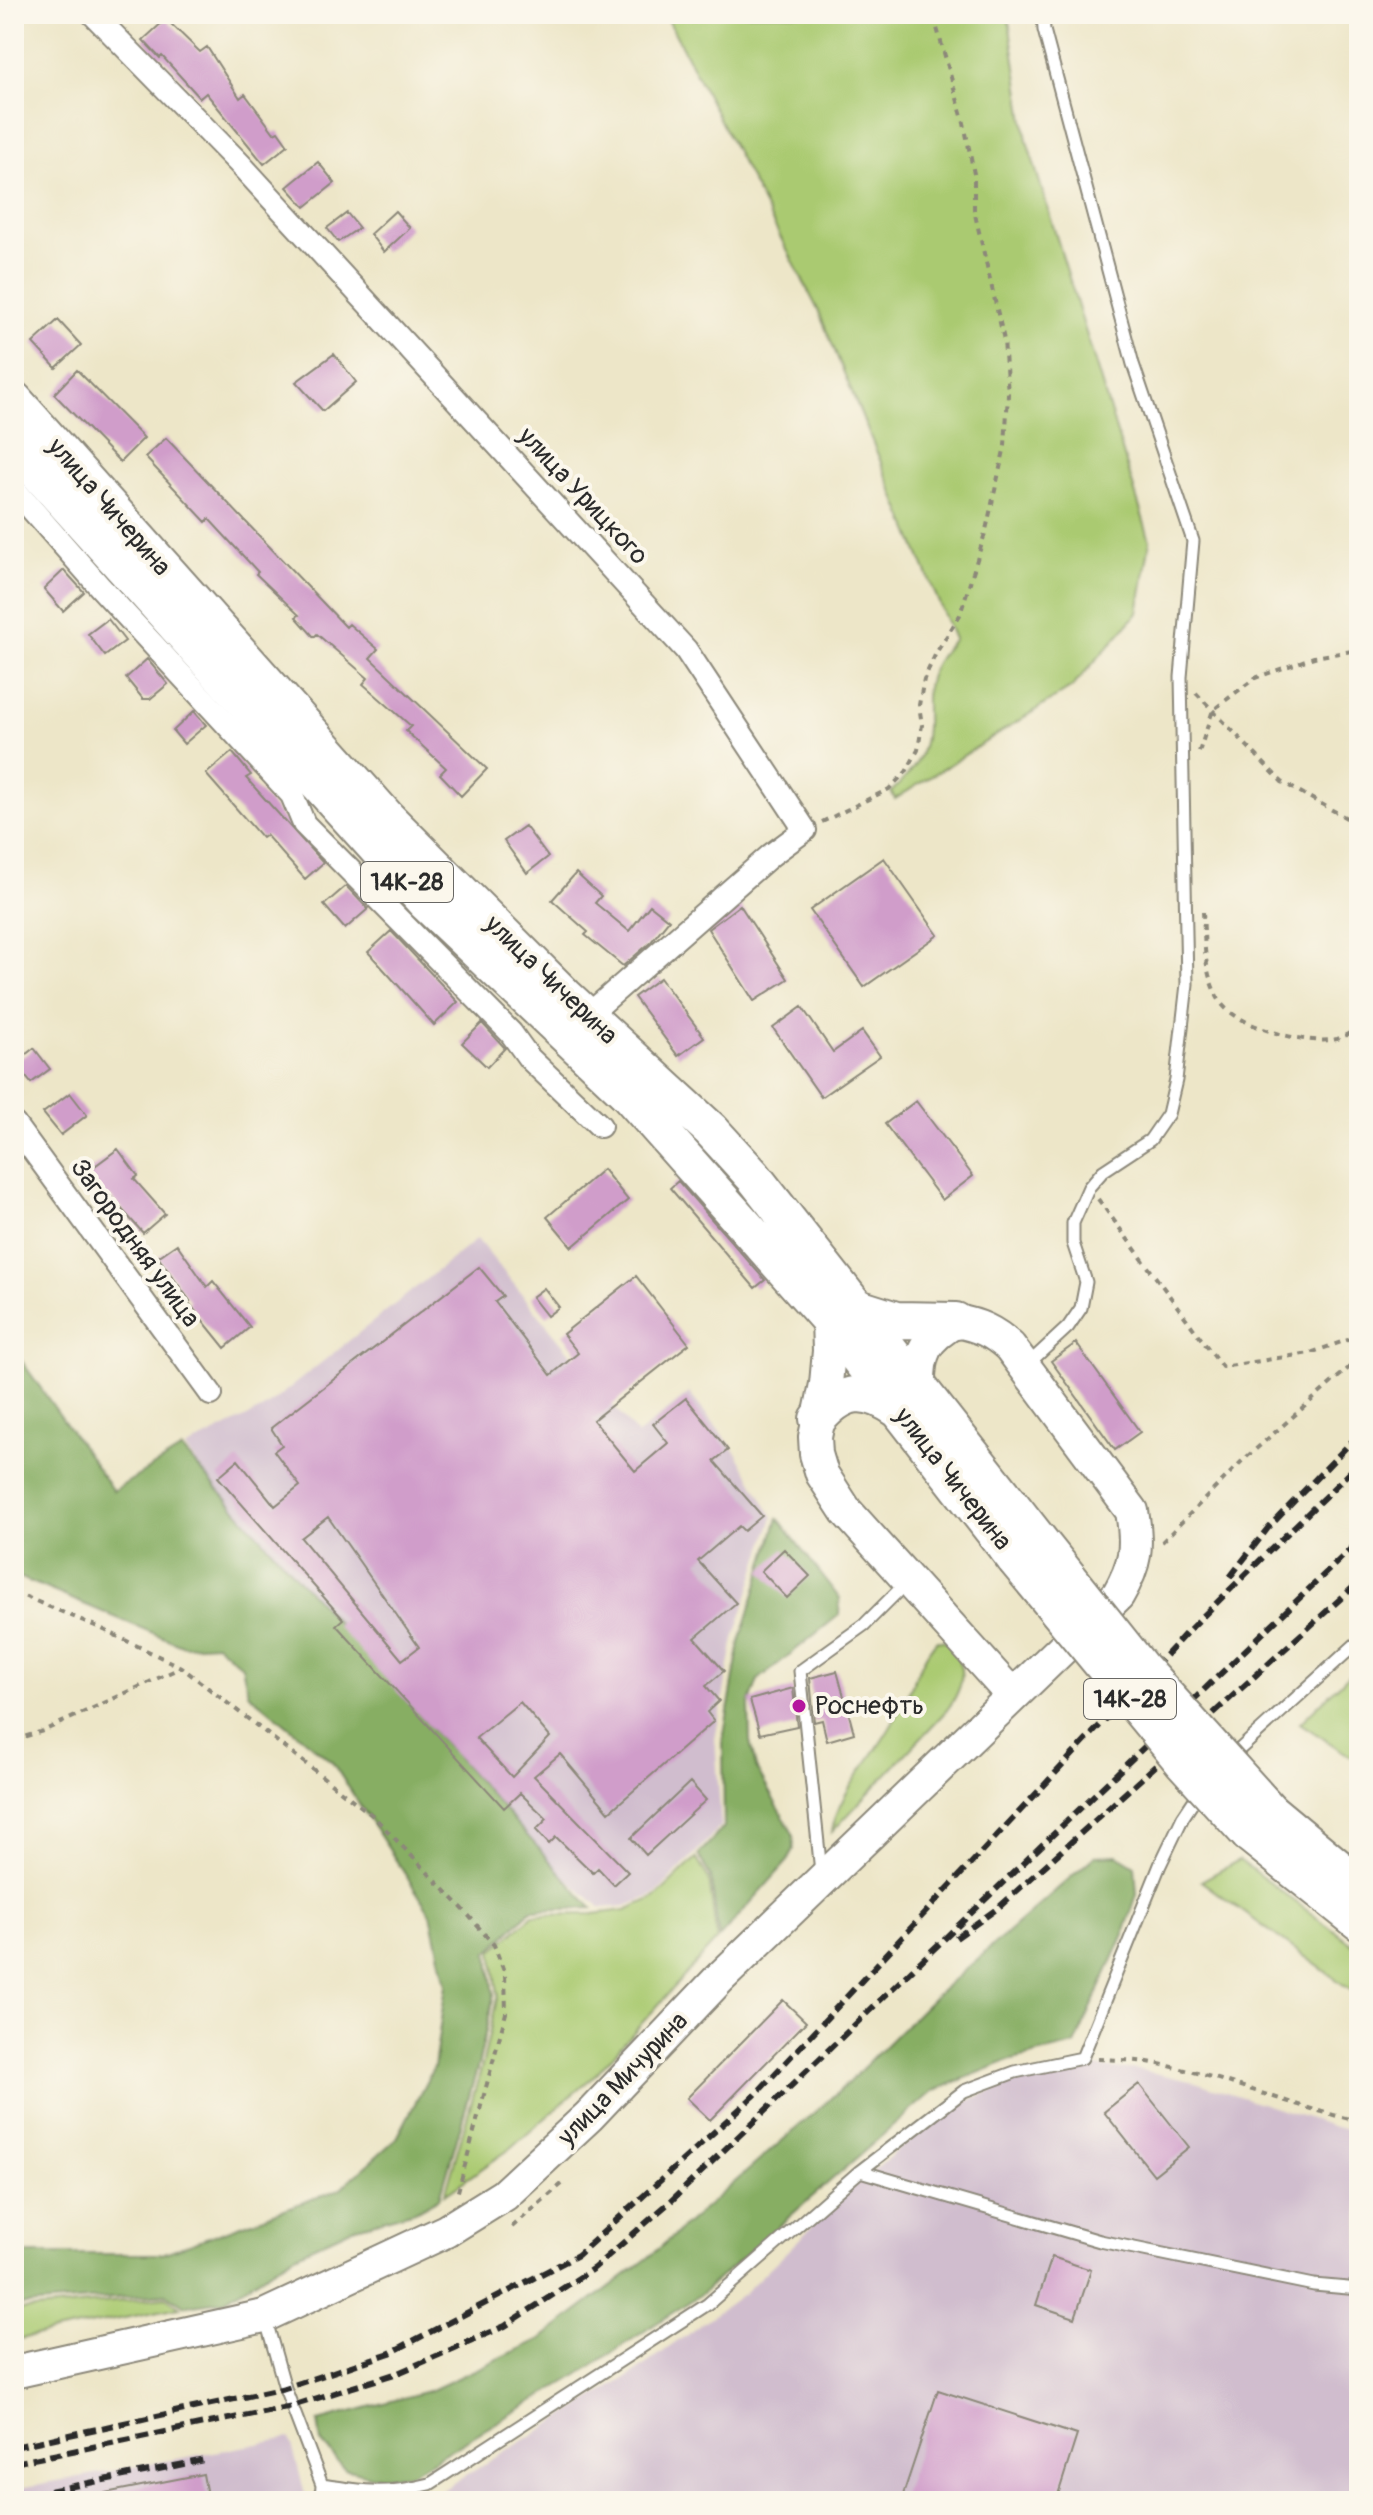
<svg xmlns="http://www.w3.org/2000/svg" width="1373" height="2515" font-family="Pangolin,sans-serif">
<rect width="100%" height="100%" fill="#fbf7ec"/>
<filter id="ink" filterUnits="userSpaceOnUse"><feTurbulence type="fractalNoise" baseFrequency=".0125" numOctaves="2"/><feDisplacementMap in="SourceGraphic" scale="16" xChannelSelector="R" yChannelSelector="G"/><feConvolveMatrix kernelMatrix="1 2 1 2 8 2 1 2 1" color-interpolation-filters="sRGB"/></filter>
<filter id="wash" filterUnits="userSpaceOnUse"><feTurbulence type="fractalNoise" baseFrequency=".006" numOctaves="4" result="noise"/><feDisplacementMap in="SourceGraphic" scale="32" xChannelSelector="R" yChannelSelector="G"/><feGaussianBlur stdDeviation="1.8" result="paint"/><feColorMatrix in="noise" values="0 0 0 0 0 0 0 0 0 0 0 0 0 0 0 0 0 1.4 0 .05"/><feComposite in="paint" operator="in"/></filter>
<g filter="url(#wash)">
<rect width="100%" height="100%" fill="#ede6c8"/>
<path fill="#d0bdce" d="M477 1239 637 1435 689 1393 734 1449 773 1517 734 1639 715 1739 721 1826 656 1894 626 1906 601 1908 523 1841 470 1822 185 1448 263 1409Z
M1084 2066 1141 2070 1195 2082 1335 2127 1359 2132V2501H424L630 2376 744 2293 857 2183 951 2108 1022 2079Z
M290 2438 307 2501H14V2489Z"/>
<path fill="#aaca71" stroke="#6a7a4e" stroke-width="2" d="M665 14H1008L1027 141 1150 541 1138 613 1072 687 895 799 891 792C912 773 925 757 926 727 927 711 924 699 928 682 932 665 943 652 954 639L818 310Z
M937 1640 949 1641C966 1668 966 1684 947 1710L832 1832C838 1795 864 1769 883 1739 890 1729 896 1717 902 1706 914 1684 920 1659 937 1640Z
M1359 1665V1762L1300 1723Z
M696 1858 709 1879 717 1940 596 2074 510 2149 445 2194 483 2062 498 1994 492 1951 533 1915 593 1914 626 1910 656 1897Z
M1239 1860 1359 1949V1996L1201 1881Z
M166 2297 180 2307 14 2340V2311Z"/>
<path fill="#87ae63" stroke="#596c47" stroke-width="2" d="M14 1350 113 1491 182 1449 592 1908 531 1910 488 1952 494 1994 479 2062 440 2197 415 2211 353 2228 293 2256 223 2301 185 2306 166 2294 14 2306V2254H162L340 2189 397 2138 434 2067 446 1985 431 1914 332 1762 248 1693 242 1666 216 1644 184 1646 14 1575Z
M778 1518 840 1599 839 1615 758 1680 749 1705 750 1741 756 1768 793 1834 794 1849 788 1861 719 1938 711 1877 698 1855 724 1827 723 1740 740 1642Z
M1117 1855 1135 1866 1137 1894 1124 1934 1075 2045 1008 2061 933 2091 701 2294 578 2375 409 2474 372 2476 345 2469 321 2442 318 2421 432 2390 541 2339 648 2258 848 2083 932 1999 1095 1856Z"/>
<g id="blocks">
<path fill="#d09dca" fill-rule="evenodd" d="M166 19 200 52 207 47 240 98 245 94 274 133 278 131 288 145 264 164 206 93 200 98 162 56 160 58 143 40Z
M318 162 335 183 305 207 287 187Z
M395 211 410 228 384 252 370 234Z
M347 213 359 228 338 242 327 228Z
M58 320 81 345 56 368 33 343Z
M334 354 356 382 323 411 296 382Z
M77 370 144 438 120 462 54 394Z
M166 438 346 627 349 624 378 649 370 658 487 769 461 796 440 774 446 768 406 731 411 726 363 684 368 678 317 634 314 637 296 617 299 615 256 574 258 572 209 519 206 522 145 457Z
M64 570 84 592 63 611 44 589Z
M108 619 125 641 105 656 88 634Z
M147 659 168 684 150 699H143L126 678Z
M194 711 206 725 184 744 173 731Z
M232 752 251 775 246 778 323 863 305 879 266 835 262 838 206 774Z
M525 826 548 857 527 873 504 841Z
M884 858 938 935 864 987 810 910Z
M576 873 601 896 595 903 629 931 650 905 669 920 651 942 623 966 585 935 588 932 552 900Z
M346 886 368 909 345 929 324 905Z
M740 905 788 979 754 1001 708 929Z
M391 931 458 1002 434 1025 368 952Z
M660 978 704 1037 678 1056 634 997Z
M802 1007 833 1052 862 1031 880 1056 821 1097 773 1028Z
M482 1023 505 1048 487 1067 462 1043Z
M34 1048 50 1069 31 1083 15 1063Z
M70 1093 87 1115 61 1135 43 1113Z
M916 1101 973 1176 942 1200 885 1124Z
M118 1149 138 1176 134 1179 165 1214 143 1233 110 1196 104 1201 84 1174Z
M603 1169 628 1200 572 1247 547 1217Z
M678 1181 765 1280 755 1288 670 1188Z
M177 1244 207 1287 213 1281 250 1327 225 1348 188 1302 190 1301 158 1257Z
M479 1267 503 1296 495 1302 551 1375 578 1353 563 1334 636 1276 689 1344 593 1420 635 1471 668 1443 653 1424 686 1398 728 1450 714 1461 762 1516 744 1531 739 1526 698 1561 736 1603 695 1638 724 1671 706 1686 719 1701 707 1712 714 1721 609 1812 560 1754 534 1776 628 1872 614 1885 598 1868 593 1873 556 1837 549 1844 536 1830 547 1819 520 1793 504 1808 336 1625 343 1619 218 1477 238 1460 275 1506 300 1486 274 1451 282 1445 271 1428ZM328 1517 419 1647 402 1660 301 1538ZM520 1702 550 1737 512 1777 476 1738Z
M544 1288 559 1307 547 1316 532 1297Z
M1076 1343 1140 1432 1115 1450 1051 1361Z
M784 1549 810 1576 787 1598 761 1571Z
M837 1671 854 1733 827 1741 822 1720 814 1722 810 1678Z
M793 1688 797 1726 760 1734 750 1700Z
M690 1782 706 1800 646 1855 631 1838Z
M783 2000 806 2022 710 2120 687 2098Z
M1139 2084 1189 2147 1154 2175 1104 2112Z
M1052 2257 1091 2270 1075 2318 1036 2305Z
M938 2390 1077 2435 1056 2501H901Z
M203 2474 208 2501H106L105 2493Z"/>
</g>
</g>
<g filter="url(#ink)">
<use href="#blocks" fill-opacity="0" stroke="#8c887a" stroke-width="2"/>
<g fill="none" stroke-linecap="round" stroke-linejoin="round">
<defs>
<path id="service" d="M1028 1364 1068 1327 1081 1308 1086 1282 1073 1243V1223L1089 1187 1103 1171 1150 1140 1168 1114 1176 1080 1187 984 1181 677 1193 541 1133 364 1044 30 1043 14
M1229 1759 1359 1641
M821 1872 800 1671 864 1625 908 1581
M860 2171 1100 2241 1314 2285 1359 2289
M265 2317 285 2388 322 2485 321 2501
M322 2485C366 2492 386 2495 430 2484L708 2304 860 2171 964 2091 1015 2072 1082 2058 1160 1865 1183 1817 1201 1790"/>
<path id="minor" d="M93 14 239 163 686 650 805 830 771 855 587 1016
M14 489 101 588 292 795 304 824 511 1033 529 1058 600 1126
M14 1124 211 1394"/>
<path id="secondary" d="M828 1319 829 1351 826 1384 815 1437 816 1454 822 1474 846 1511 1012 1695
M14 2372 264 2316 446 2231 504 2195 589 2116 719 1979 1118 1595C1136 1564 1138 1547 1132 1511L1010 1347C993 1331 978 1325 956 1321 925 1339 918 1352 919 1388"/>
<path id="primary" d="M14 400 388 819 565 996 711 1130 753 1176 1038 1539
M14 446 425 902 628 1094 828 1319 1015 1559
M855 1307 896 1320 956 1321
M818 1419C844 1389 865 1387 897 1409
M1270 1811 1359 1885
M1249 1834 1359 1922"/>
</defs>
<use href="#service" stroke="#8c887a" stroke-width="15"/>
<use href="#minor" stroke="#8c887a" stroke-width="26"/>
<use href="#secondary" stroke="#8c887a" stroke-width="36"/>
<use href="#primary" stroke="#8c887a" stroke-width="40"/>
<path stroke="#8c887a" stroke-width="4" stroke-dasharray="6 6" stroke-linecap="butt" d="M1196 693 1282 782 1359 825
M1199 752 1213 710 1255 678 1314 657 1359 650
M822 822 889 789 906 772 918 750 922 725 919 705 924 679 936 653 960 615 986 530 1005 446 1008 394 1004 340 974 210V174L964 123 933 14
M1203 912C1205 943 1203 975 1221 1003 1238 1027 1309 1046 1337 1039 1344 1037 1353 1031 1359 1027
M1098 1199 1222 1367 1310 1353 1359 1336
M1162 1542 1241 1462 1359 1359
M14 1592 98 1627 181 1667 372 1815 463 1909 494 1945 505 1974 506 2013 457 2195
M14 1740 43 1731 180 1668
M1098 2059C1114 2060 1132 2060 1148 2062 1220 2074 1287 2106 1359 2121
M512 2227 563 2183"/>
<use href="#service" stroke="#fff" stroke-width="11"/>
<use href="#minor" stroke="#fff" stroke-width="22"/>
<use href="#secondary" stroke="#fff" stroke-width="32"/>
<use href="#primary" stroke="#fff" stroke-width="36"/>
<path stroke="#2b2b2b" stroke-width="6" stroke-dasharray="12 6" stroke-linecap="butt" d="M1230 1577 1268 1528 1359 1434
M956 1938 998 1908 1359 1582
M14 2447 285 2388 390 2353 578 2255 755 2095 1188 1631 1359 1463
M14 2463 292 2406 398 2373 505 2326 594 2268 670 2202 1359 1541
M14 2498 204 2460"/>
<defs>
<path id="primary-bridge" d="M1038 1539 1141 1668 1270 1811
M1015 1559 1183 1762 1249 1834"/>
</defs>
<use href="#primary-bridge" stroke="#8c887a" stroke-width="40" stroke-linecap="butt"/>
<use href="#primary-bridge" stroke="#fff" stroke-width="36"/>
</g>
</g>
<circle fill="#b5179e" stroke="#fbf7ec" stroke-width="3" cx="799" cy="1706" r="8"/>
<g text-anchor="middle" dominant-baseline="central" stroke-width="8" stroke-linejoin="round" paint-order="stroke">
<g fill="#fbf7ec" stroke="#696865" stroke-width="2">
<rect x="361" y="862" width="92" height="40" rx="6"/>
<rect x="1084" y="1679" width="92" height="40" rx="6"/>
</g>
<g font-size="24" font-weight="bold" fill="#2b2b2b">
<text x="407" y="882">14К-28</text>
<text x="1130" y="1699">14К-28</text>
</g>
<g font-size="26" fill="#2b2b2b" stroke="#fbf7ec">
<text transform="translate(583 496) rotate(47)">улица Урицкого</text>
<text transform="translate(109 507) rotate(49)">улица Чичерина</text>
<text transform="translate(551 980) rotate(44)">улица Чичерина</text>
<text transform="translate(135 1243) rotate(54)">Загородняя улица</text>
<text transform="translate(953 1479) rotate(52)">улица Чичерина</text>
<text transform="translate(623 2079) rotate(-46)">улица Мичурина</text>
</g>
<g font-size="26" fill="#2b2b2b" stroke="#fbf7ec" text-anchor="start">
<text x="815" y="1706">Роснефть</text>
</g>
</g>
<rect width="1373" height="2515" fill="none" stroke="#fbf7ec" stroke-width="48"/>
</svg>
